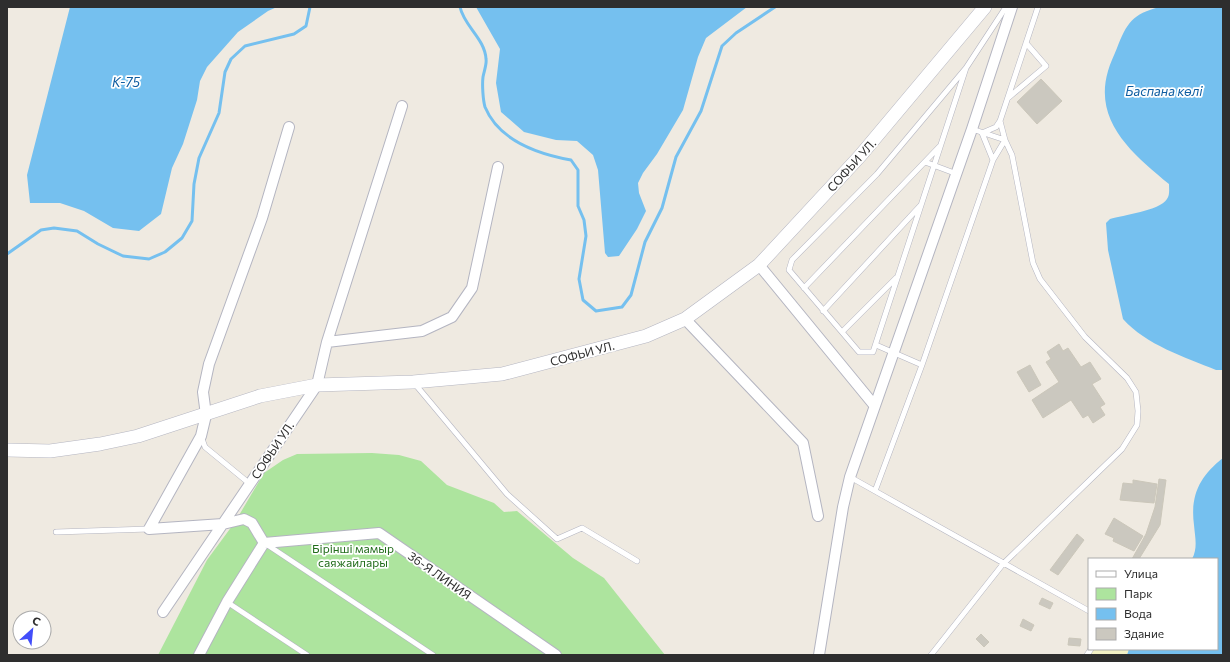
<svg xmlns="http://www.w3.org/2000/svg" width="1230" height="662" font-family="Commissioner,sans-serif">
<rect width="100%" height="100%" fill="#efeae1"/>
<path fill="#ade49e" d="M372 453 399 455 421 461 447 485 494 503 504 512 517 511 573 558 604 578 665 655H158L207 560 235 522 264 473 283 460 297 454Z"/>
<path fill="#f3f1c5" d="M1091 649H1129L1127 655H1087Z"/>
<path fill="#75c0ef" d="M70 7H277L268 11 238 32 207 67 200 81 197 100 183 144 172 168 161 214 139 231 113 228 84 211 60 203H30L27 175Z
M476 7H747L706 38 698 57 683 110 657 154 643 173 638 183 639 193 646 211 637 229 619 256 608 257 605 253 598 170 593 155 577 141 556 140 524 132 501 112 496 83 500 49Z
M1160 7H1223V370H1216C1185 357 1146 345 1123 319L1108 250 1106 223 1110 219C1123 215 1159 211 1167 199 1170 195 1169 189 1169 184 1134 155 1093 122 1108 71 1110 63 1114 56 1117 48 1127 23 1132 14 1160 7Z
M1223 458V655H1127L1129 649H1217V559H1192C1198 548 1195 537 1194 525 1190 495 1200 476 1223 458Z"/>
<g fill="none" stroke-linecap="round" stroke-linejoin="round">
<path stroke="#75c0ef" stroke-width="3" d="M460 7C464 26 485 39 486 59 487 64 484 71 483 77 482 85 483 100 485 107 499 141 538 154 571 160L578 170V206L584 220 586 236 579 279 583 300 596 311 622 307 631 295 645 242 662 208 676 157 701 111 722 46 736 33 775 7
M7 254 41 230 54 228 77 231 98 244 123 256 149 259 165 252 182 238 192 221 194 184 199 158 219 113 225 72 231 59 245 46 294 34 306 26 310 7"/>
</g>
<path fill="#cbc8bf" stroke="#cbc7ba" d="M1041 79 1062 101 1037 124 1017 102Z
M1059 344 1063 351 1068 348 1081 367 1090 362 1101 379 1092 384 1105 404 1100 407 1105 415 1093 423 1088 415 1083 418 1071 400 1043 418 1032 400 1059 382 1046 362 1051 359 1047 352Z
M1030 365 1041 385 1029 392 1017 372Z
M1159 479 1166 480 1160 525 1139 559H1132L1146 534 1155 507Z
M1133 480 1157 484 1154 503 1120 500 1123 483 1133 484Z
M1114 518 1143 536 1134 551 1113 541 1114 538 1105 534Z
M1077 534 1084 540 1058 575 1050 570Z
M1042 598 1053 603 1050 609 1039 604Z
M1023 619 1034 625 1031 631 1020 626Z
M981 634 989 642 984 647 976 639Z
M1069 638 1081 639 1080 646 1068 645Z"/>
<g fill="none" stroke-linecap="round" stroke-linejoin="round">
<defs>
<path id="service" d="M966 68 873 352H859L789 270 792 260 877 174 966 68 1006 7
M1008 98 1046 66 1026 43
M993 160 982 133 996 127 1000 121
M925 162 957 174
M804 288 940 146
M823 311 920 206
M842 332 896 278
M876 345 922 365
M415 384 507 494 557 539 582 528 637 561
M201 436 205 447 250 484
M850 477 1089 611
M875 491 922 365 993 160 1005 140 1000 121 1038 7
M56 532 149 529
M266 544 433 655
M227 602 307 655
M931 655 1003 564 1122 449 1137 425 1138 411 1136 392 1127 378 1085 337 1040 279 1033 263 1012 155 1005 140 972 129
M1087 655 1091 649"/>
<path id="minor" d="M759 265 874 405
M685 319 803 443 818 516
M327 342 422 331 452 317 472 288 498 167
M149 529 201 436 206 415 203 392 209 364 262 218 289 127
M149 529 223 524 244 519 252 523 264 543
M264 543 379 533 556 655
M163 612 317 385 327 342 402 106
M199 655 227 602 264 543
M819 655 843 507 850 477 972 129 1012 7"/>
<path id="tertiary" d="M7 450 50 451 100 444 138 436 260 396 317 385 413 382 502 374 646 336 685 319 759 265 860 156 985 7"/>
</defs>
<use href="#service" stroke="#b4b5c1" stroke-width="6"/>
<use href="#minor" stroke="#b4b5c1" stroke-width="12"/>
<use href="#tertiary" stroke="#b4b5c1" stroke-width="14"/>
<use href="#service" stroke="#fff" stroke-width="5"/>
<use href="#minor" stroke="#fff" stroke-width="10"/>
<use href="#tertiary" stroke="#fff" stroke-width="13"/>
</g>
<g text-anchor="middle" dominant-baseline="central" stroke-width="3.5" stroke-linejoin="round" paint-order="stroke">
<g font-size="12" fill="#2e2e2e" stroke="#fff">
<text transform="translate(851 165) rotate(-48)">СОФЬИ УЛ.</text>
<text transform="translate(582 353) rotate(-15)">СОФЬИ УЛ.</text>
<text transform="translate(272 450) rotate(-56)">СОФЬИ УЛ.</text>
<text transform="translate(440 575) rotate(35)">36-Я ЛИНИЯ</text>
</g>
<g font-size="12" fill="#226d1b" stroke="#fff">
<text x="353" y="548">Бірінші мамыр<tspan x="353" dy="14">саяжайлары</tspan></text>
</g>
<g font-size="13" font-style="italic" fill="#0e5da1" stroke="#fff">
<text x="126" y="82">К-75</text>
<text x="1164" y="91">Баспана көлі</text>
</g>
</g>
<rect width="1230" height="662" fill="none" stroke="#2e2e2e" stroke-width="16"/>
<rect x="1088" y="558" width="130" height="92" fill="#ffffff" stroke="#ababab"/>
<rect x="1096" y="571" width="20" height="6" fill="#ffffff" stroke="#ababab"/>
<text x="1124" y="578" font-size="12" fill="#2e2e2e">Улица</text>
<rect x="1096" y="588" width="20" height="12" fill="#ade49e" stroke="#ababab"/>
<text x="1124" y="598" font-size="12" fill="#2e2e2e">Парк</text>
<rect x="1096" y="608" width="20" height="12" fill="#75c0ef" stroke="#ababab"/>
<text x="1124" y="618" font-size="12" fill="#2e2e2e">Вода</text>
<rect x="1096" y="628" width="20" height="12" fill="#cbc8bf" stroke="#ababab"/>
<text x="1124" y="638" font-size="12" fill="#2e2e2e">Здание</text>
<g transform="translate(32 630) rotate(27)"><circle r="19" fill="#ffffff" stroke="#ababab"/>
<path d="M0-3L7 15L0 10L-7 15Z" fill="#424efa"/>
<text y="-6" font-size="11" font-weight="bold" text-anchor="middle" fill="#2e2e2e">С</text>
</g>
</svg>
